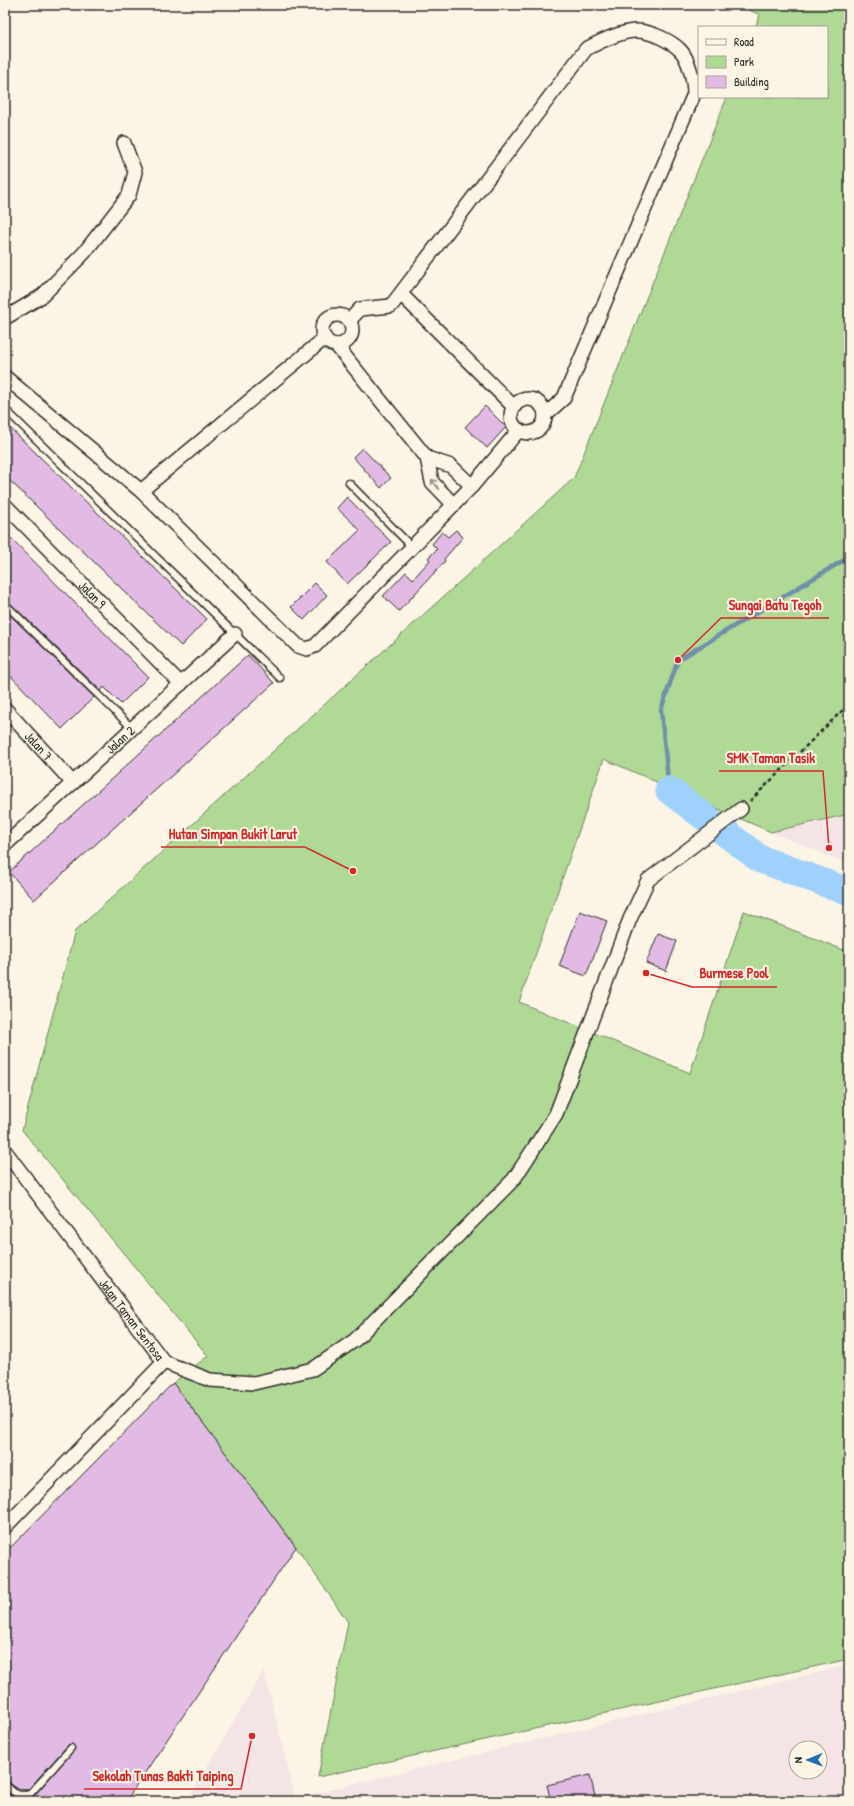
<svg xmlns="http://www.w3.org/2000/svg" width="854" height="1806" font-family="'Patrick Hand',sans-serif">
<rect width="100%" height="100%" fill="#fcf5e5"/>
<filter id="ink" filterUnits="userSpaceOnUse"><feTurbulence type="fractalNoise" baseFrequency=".025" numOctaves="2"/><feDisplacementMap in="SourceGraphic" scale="8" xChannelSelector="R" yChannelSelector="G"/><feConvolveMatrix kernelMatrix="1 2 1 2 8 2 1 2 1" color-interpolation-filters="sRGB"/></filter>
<g filter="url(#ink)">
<path fill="#f4e4e5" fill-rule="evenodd" d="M849 814V864L771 832Z
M849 1665V1801H305L304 1796ZM796 1748H820V1772H796Z
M264 1670 296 1801H187Z"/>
<path fill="#b0d996" stroke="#6e8260" d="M738 5H849V814L771 832 604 759 519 1002 690 1073 744 911 849 952V1659L318 1777 348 1622 296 1547 173 1383 208 1356 22 1130 75 931 574 478 727 97H827V27H755L760 15Z"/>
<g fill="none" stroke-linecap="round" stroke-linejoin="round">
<path stroke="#718fa8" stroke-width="4.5" d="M669 790 661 710 678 660 849 557"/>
<path stroke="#9fd1fc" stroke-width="28" d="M669 790 760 859 849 892"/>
</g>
<path fill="#e2bbe4" stroke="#2b2b2b" d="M485 406 506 427 487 448 465 427Z
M5 423 207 619 181 646 5 476Z
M362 448 391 478 381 488 353 457Z
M347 497 391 542 347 584 327 562 360 530 337 508Z
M456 530 463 537 444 559 445 561 399 611 383 596 406 572 413 579 430 560 428 558 437 549 432 544 442 532 448 537Z
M5 532 148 677 121 704 104 687 101 691 8 601 5 600Z
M315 583 327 595 304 620 291 607Z
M5 610 94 697 62 729 5 670Z
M248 655 274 683 34 900 9 872Z
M580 911 607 921 586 976 559 966Z
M658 934 677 941 666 971 646 963Z
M173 1383 296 1547 126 1801H5V1790L18 1799 33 1797 75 1749 72 1744 68 1745 28 1790 18 1789 5 1780V1553Z
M590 1775 596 1801H551L547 1785Z"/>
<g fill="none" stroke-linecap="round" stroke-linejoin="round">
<defs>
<path id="service" d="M5 409 280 678
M349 483 412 547
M5 604 132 728
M5 1784C14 1793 17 1797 30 1794L71 1748"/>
<g id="minor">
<path d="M401 294 514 407"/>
<circle cx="337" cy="330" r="15"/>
<path d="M5 318 42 296 84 253 129 195 135 172 124 143"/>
<path d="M349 321 360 309 391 306 586 49C599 42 624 30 638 31 652 32 671 41 680 50 689 59 694 81 694 94L564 398 545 415"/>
<path d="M336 345 427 458 432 482 454 505"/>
<path d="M5 377 141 491 298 646 307 649 315 646 472 486 519 430"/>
<circle cx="528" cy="416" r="17"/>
<path d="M427 458 451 466 472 486"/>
<path d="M141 491 325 338"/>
<path id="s1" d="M5 505 181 684"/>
<path id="s2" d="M5 709 73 783"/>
<path id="s3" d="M5 845 235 634"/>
<path id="s4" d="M5 1151 164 1362"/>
<path d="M164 1362 210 1380 254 1383 313 1369 355 1340 514 1179 556 1114 630 919 648 880 741 809"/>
<path d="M5 1527 164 1362"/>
</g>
</defs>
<use href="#service" stroke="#2b2b2b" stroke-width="9"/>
<use href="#minor" stroke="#2b2b2b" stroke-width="16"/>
<path stroke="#2b2b2b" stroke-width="2.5" stroke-dasharray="4 3" stroke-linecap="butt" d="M750 801 849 704"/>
<use href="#service" stroke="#fcf5e5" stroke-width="6"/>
<use href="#minor" stroke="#fcf5e5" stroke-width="13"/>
</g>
<defs><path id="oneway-shaft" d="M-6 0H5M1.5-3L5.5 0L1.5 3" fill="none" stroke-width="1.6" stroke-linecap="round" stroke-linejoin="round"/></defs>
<use stroke="#949088" href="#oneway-shaft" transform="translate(435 484) rotate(-126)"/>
</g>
<g text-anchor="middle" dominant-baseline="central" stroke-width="4" stroke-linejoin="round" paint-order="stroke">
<g font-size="13" fill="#2b2b2b" stroke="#fcf5e5">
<text stroke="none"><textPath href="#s1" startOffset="125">Jalan 9</textPath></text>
<text stroke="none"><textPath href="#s3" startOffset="156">Jalan 2</textPath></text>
<text stroke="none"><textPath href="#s2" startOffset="50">Jalan 7</textPath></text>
<text stroke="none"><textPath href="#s4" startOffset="211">Jalan Taman Sentosa</textPath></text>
</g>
</g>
<path fill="none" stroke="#d62828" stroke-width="1.5" d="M678 660L721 618H829M829 848L823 771H719M353 871L305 847H161M646 973L692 987H777M252 1736L241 1789H84"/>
<g fill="#d62828" stroke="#fcf5e5" stroke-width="1.5">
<circle cx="678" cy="660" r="4"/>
<circle cx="829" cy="848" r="4"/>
<circle cx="353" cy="871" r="4"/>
<circle cx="646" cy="973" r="4"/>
<circle cx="252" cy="1736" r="4"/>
</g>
<g font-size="14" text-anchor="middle" font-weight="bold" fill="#d62828" stroke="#fcf5e5" stroke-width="4" stroke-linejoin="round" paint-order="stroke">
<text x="775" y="610">Sungai Batu Tegoh</text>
<text x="771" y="763">SMK Taman Tasik</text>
<text x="233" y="839">Hutan Simpan Bukit Larut</text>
<text x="734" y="978">Burmese Pool</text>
<text x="163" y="1781">Sekolah Tunas Bakti Taiping</text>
</g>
<rect width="854" height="1806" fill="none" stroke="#fcf5e5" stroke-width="20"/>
<rect x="10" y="10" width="834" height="1786" fill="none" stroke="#2b2b2b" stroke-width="1.5" filter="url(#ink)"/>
<rect x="698" y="26" width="130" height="72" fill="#fcf5e5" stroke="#a8a49b"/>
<rect x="706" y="39" width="20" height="6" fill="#fcf5e5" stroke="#a8a49b"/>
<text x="734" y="46" font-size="12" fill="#2b2b2b">Road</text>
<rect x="706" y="56" width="20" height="12" fill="#b0d996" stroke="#a8a49b"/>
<text x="734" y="66" font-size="12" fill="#2b2b2b">Park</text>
<rect x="706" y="76" width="20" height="12" fill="#e2bbe4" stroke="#a8a49b"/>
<text x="734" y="86" font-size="12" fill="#2b2b2b">Building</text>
<g transform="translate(808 1760) rotate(269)"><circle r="19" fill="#fcf5e5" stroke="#a8a49b"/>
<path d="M0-3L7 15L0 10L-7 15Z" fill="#1f6fb2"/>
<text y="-6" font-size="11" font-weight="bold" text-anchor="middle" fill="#2b2b2b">N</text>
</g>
</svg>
